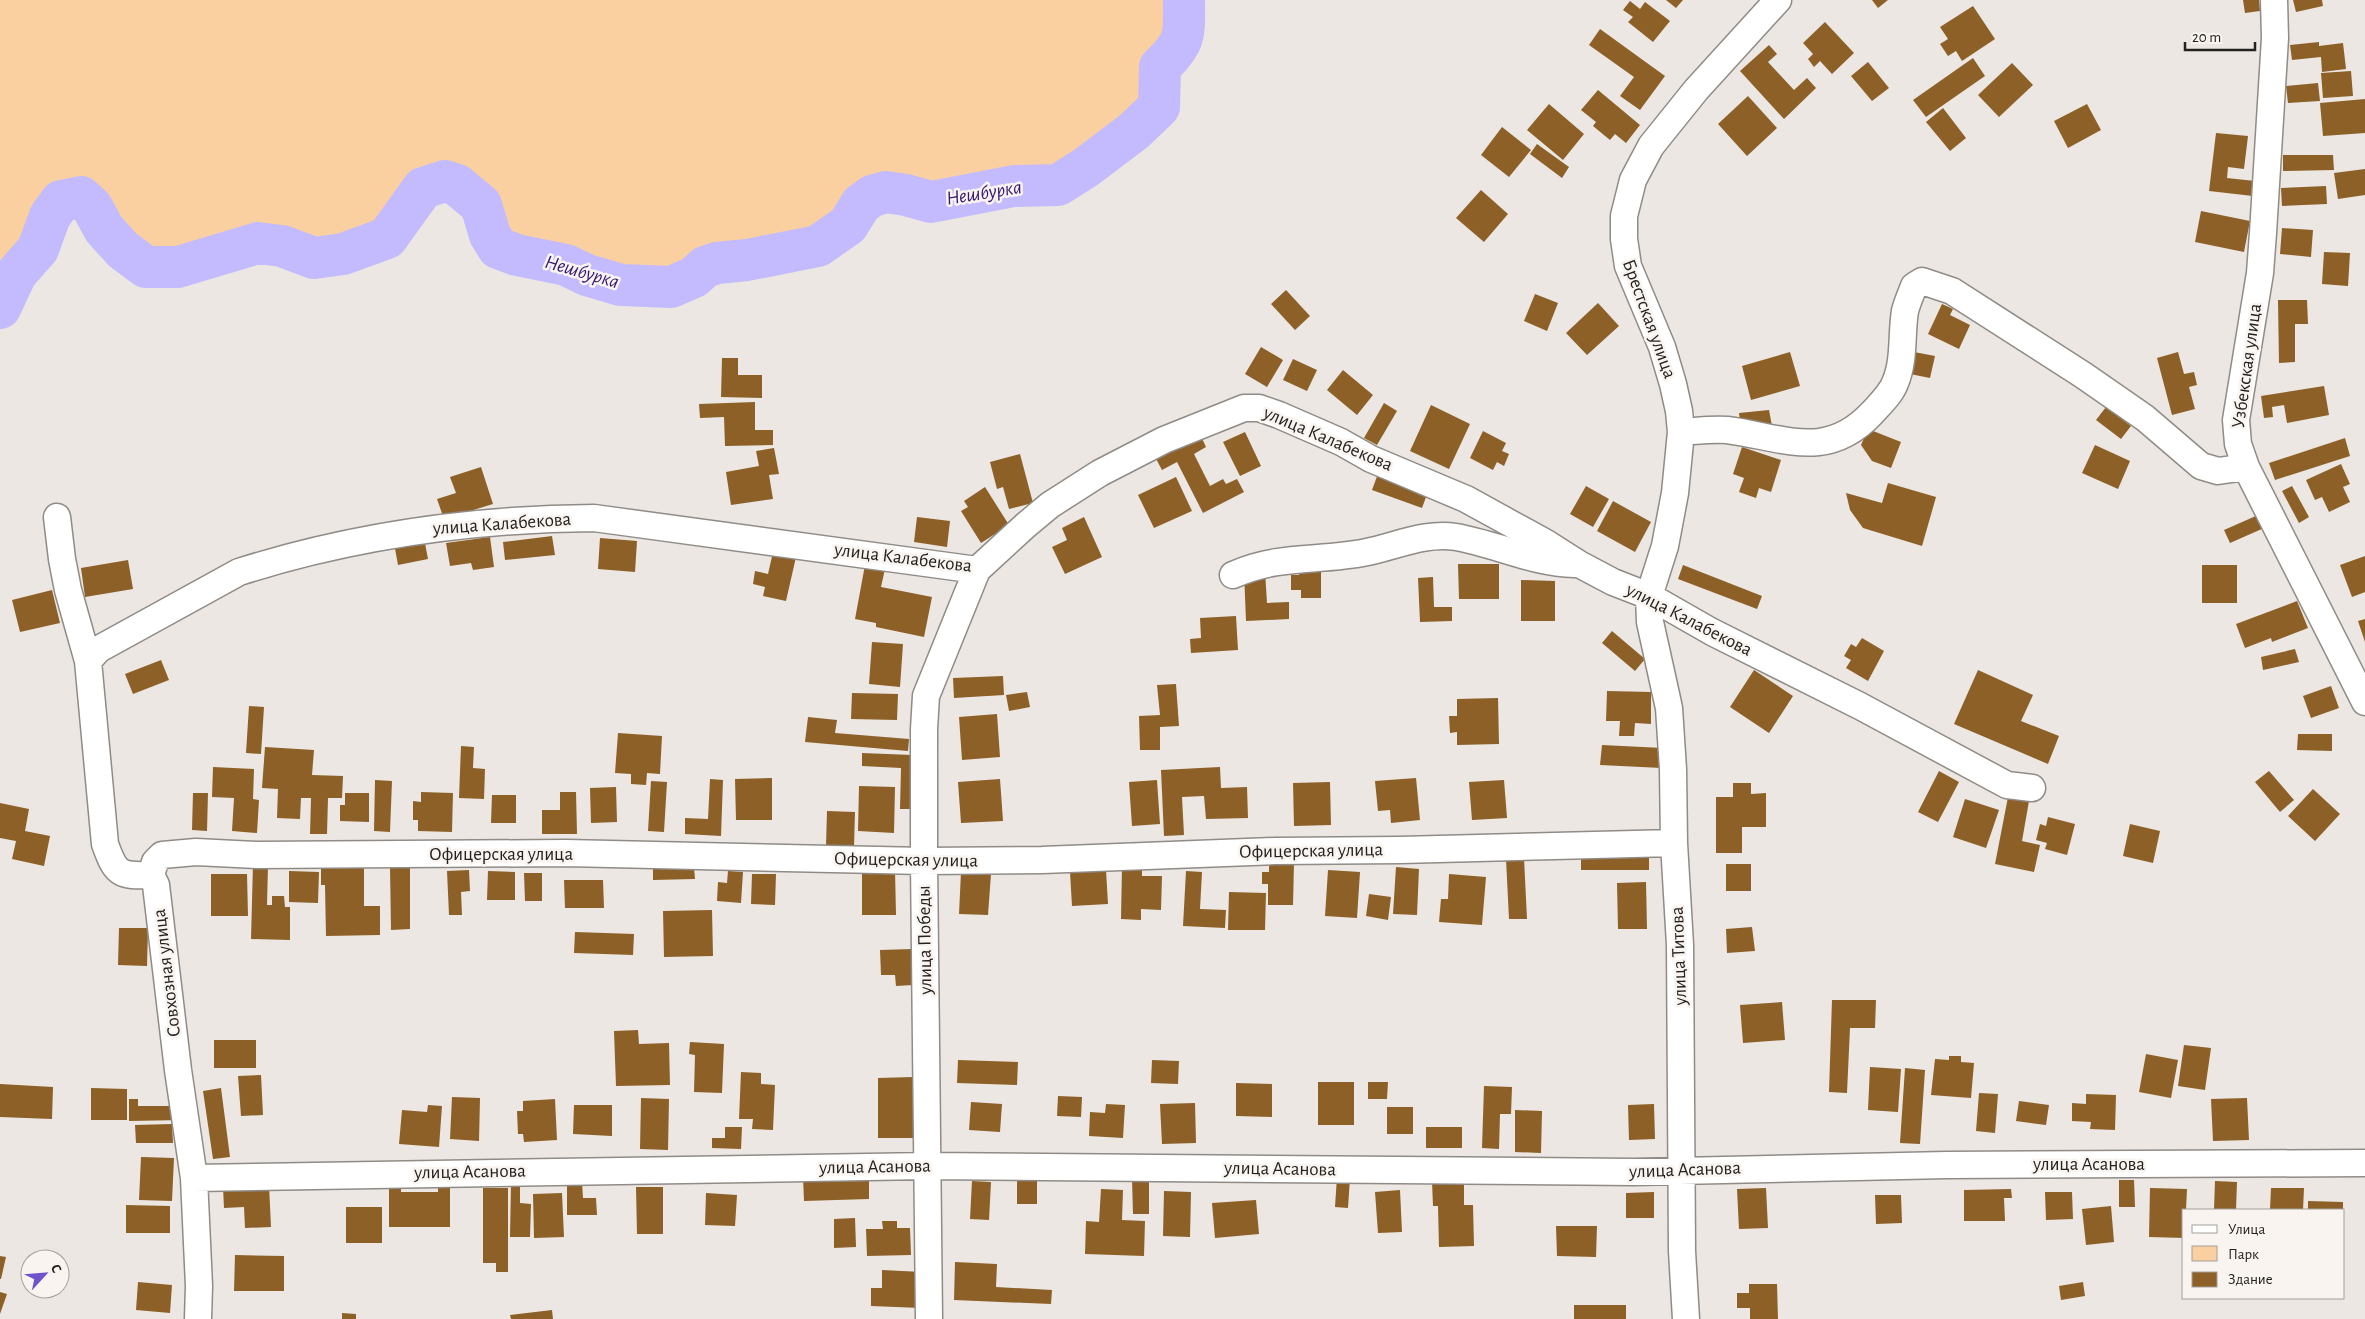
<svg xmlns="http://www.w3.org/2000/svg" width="2365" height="1319" font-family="'Alegreya Sans',sans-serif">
<rect width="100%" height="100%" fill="#ece7e2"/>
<path fill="#fbd0a0" d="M0 0H1184C1184 36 1187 41 1160 67L1159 107 1134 131 1085 168 1058 185 1014 186 931 202 906 195 886 192 872 196 861 204 848 225 818 246 747 260 717 263 705 267 694 277 671 287 621 285 587 275 566 265 517 255 498 248 490 235 481 205 457 185 445 181 423 188 387 238 343 254 314 258 282 246 258 243 178 267H146L123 250 104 229 92 207 81 198 61 201 50 216 38 249 16 274 0 308Z"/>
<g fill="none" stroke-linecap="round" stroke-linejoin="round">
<path stroke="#c3bbfe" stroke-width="42" d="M0 308 16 274 38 249 50 216 61 201 81 197 92 207 104 229 123 250 146 267H178L258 243 282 246 314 258 343 254 387 238 423 188 445 181 457 185 481 205 490 235 498 248 517 255 566 265 587 275 621 285 671 287 694 277 705 267 717 263 747 260 818 246 848 225 861 204 872 196 886 192 906 195 931 202 1014 186 1058 185 1085 168 1134 131 1159 107 1160 67C1187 41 1184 35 1184 0"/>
</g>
<path fill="#8c6027" d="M1666 0H1683L1676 8Z
M1872 0H1888L1878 8Z
M2243 0H2259L2260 11 2245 13Z
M2293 0H2322L2323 6 2296 12Z
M1630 1 1640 9 1645 2 1670 21 1653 42 1628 22 1633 17 1623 10Z
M1973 6 1995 39 1962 61 1956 51 1948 56 1940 44 1948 39 1940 27Z
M1825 22 1854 53 1832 74 1820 61 1814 67 1808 59 1813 54 1803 43Z
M1600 29 1665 76 1640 110 1620 96 1634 77 1589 45Z
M2319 42V46L2343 43 2346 69 2322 72 2321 57 2292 60 2290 45Z
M1769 45 1777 54 1768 62 1794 90 1807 78 1816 88 1784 119 1740 71Z
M1973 58 1985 76 1926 117 1913 100Z
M1868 62 1889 88 1872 101 1851 76Z
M2012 63 2033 85 1999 117 1978 95Z
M2351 71 2353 96 2323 98 2321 73Z
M2318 83 2320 101 2288 103 2286 86Z
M1598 90 1640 125 1626 143 1615 134 1610 140 1593 126 1596 122 1581 110Z
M1748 96 1777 128 1747 156 1718 124Z
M2365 99V133L2323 136 2320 103Z
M1549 104 1584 134 1563 160 1527 130Z
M2087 104 2101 130 2068 148 2054 121Z
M1943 108 1966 138 1950 151 1926 122Z
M1502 127 1531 150 1509 177 1481 155Z
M2216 133 2248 136 2244 169 2228 167 2227 178 2255 181 2253 196 2209 191Z
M1537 144 1569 167 1562 178 1530 154Z
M2283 155H2333L2334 170 2283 171Z
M2365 169V195L2338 199 2334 173Z
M2326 186 2327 204 2282 206 2281 188Z
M1481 190 1508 214 1484 242 1456 218Z
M2201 211 2250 221 2244 252 2195 242Z
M2282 228 2313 230 2311 257 2280 254Z
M2324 252 2350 253 2348 286 2322 284Z
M1286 290 1310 316 1295 330 1271 304Z
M1535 294 1558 303 1547 331 1524 321Z
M2278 300H2307L2308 324H2295V362L2279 363Z
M1598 303 1619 326 1587 355 1566 333Z
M1942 304 1953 309 1950 315 1970 325 1959 349 1928 334Z
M1261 347 1283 360 1267 387 1245 374Z
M1790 352 1800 386 1751 400 1742 366Z
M1914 352 1935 356 1930 378 1910 374Z
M2178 352 2184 374 2194 372 2197 385 2189 387 2195 409 2172 415 2157 358Z
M722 358H738V375H762V398L721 397Z
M1293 359 1317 370 1307 391 1283 380Z
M1343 370 1373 395 1357 415 1327 390Z
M2324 386 2329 415 2287 423 2284 405 2272 407 2273 417 2264 418 2261 396Z
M755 402V430H773V445L725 446 724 417 700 418 699 404Z
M1384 403 1397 411 1377 445 1364 438Z
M1431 405 1470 424 1449 469 1410 451Z
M2106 407 2131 426 2121 439 2096 420Z
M1769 410 1772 426 1741 430 1739 413Z
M1868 429 1901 442 1891 468 1872 461 1861 445Z
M1483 431 1506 443 1502 451 1509 454 1504 466 1497 462 1493 470 1470 458Z
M1199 432 1206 447 1194 454 1210 486 1223 479 1226 484 1237 479 1244 492 1203 513 1177 462 1162 470 1154 455Z
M1245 432 1261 466 1240 476 1223 442Z
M2345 438 2350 456 2275 480 2269 463Z
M2095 445 2130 461 2118 489 2082 473Z
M1742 447 1781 460 1771 492 1759 488 1756 498 1739 492 1744 478 1733 474Z
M774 448 779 474 769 475 773 499 731 505 726 472 759 466 756 451Z
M1020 454 1033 503 1009 509 1003 487 997 489 990 462Z
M2341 464 2350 484 2343 487 2350 502 2329 512 2322 497 2315 500 2306 480Z
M481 467 493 504 444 519 437 499 456 493 450 477Z
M1379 471 1429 489 1422 508 1372 490Z
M1176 477 1192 511 1154 528 1138 495Z
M1888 483 1936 497 1922 546 1863 528 1850 510 1846 493 1882 503Z
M1586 486 1609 499 1593 527 1570 514Z
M2292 486 2309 517 2299 523 2282 491Z
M985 487 1009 525 981 543 961 511 968 507 964 501Z
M1613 501 1651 522 1635 552 1597 531Z
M2258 515 2264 528 2230 543 2224 530Z
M917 517 950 521 947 547 914 542Z
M1084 517 1102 557 1065 574 1052 547 1067 540 1062 528Z
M552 536 555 555 505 560 503 542Z
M490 537 494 567 473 570 471 563 450 566 446 543Z
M424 538 428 559 398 565 394 543Z
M600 538 637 541 635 572 598 569Z
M773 552 796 557 786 601 763 596 765 587 753 584 755 571 768 574Z
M2365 556V592L2352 597 2340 565Z
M128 560 133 589 85 597 81 568Z
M1458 564H1499V599H1459Z
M865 565 885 569 881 587 932 597 924 637 876 627V623L855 619Z
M1683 565 1762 596 1757 609 1678 579Z
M2202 565H2237V603H2202Z
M1299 568H1321V598H1301V590H1291V575H1299Z
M1265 571 1267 603 1289 602V619L1246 621 1244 572Z
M1433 577 1434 607H1452V621L1420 622 1418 578Z
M1521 580 1555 581V621H1521Z
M52 590 60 623 20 632 12 600Z
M2297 601 2308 628 2272 642 2271 638 2245 648 2236 624Z
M1236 616 1238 650 1191 653 1190 639 1201 638 1200 618Z
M2365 619V642L2358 621Z
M1612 631 1645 659 1635 671 1602 643Z
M1862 638 1884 651 1868 681 1846 668 1851 660 1844 656 1851 644 1856 647Z
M872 642 903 644 900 687 869 684Z
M2295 649 2299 662 2263 670 2261 657Z
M161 660 169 680 133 694 125 674Z
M1754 670 1793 696 1769 733 1730 707Z
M1978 670 2033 695 2021 721 2059 736 2048 764 1954 724Z
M1003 676 1004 695 954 698 953 678Z
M1176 684 1179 726 1160 727V750H1140L1139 716 1160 715 1157 685Z
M2331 686 2339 708 2311 718 2303 696Z
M1607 691 1651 692V724L1635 723 1634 736H1619L1620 721H1606Z
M1027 692 1030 707 1009 711 1006 695Z
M852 693 898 694 897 720 851 719Z
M1498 698 1499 744 1457 745V732L1450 733 1449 716H1457V699Z
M249 706 264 707 261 754 246 753Z
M997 714 1000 757 962 760 959 717Z
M808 717 837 720 835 733 909 739 908 751 805 742Z
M618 733 662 736 660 774 647 773 646 785 631 784V774L615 773Z
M2298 734H2332V751L2297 750Z
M1602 745 1663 748 1662 768 1600 765Z
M461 746 474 747 473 768 485 769 484 799 459 798Z
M265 747 314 750 312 775 343 776 342 798H328L327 834H310L311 798H301L300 819 277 818 278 789 262 788Z
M862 753 912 755 910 809H900L901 768 862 766Z
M213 767 254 769 253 799 259 800 257 833 232 831 234 798 212 797Z
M1220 767 1221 788 1247 787 1248 818 1206 819 1204 796 1182 797 1184 835 1164 836 1161 770Z
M1939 771 1959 782 1938 822 1918 812Z
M2269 771 2294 800 2280 812 2255 782Z
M772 778V820H736L735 779Z
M1416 778 1420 820 1391 823 1390 810 1378 811 1375 781Z
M710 779 723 780 721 836 685 834V818L708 819Z
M1000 779 1003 821 961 823 958 782Z
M375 780 392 781 390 832 374 831Z
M1157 780 1160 824 1132 826 1129 782Z
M1504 780 1507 818 1472 820 1469 782Z
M651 781 667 782 664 832 648 831Z
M1330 782 1331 825 1294 826 1293 783Z
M1733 783H1751V794L1766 793V827H1742V853H1716V797H1733Z
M859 786 895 787 894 833 858 831Z
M616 787 617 822 591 823 590 788Z
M2313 789 2340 814 2315 841 2288 816Z
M421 792 453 793 452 832 418 831V820H413V801L421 802Z
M560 792H576L577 834H542V810H560Z
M193 793H208L207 831 192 830Z
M345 793H369V822L340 821V805H345Z
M492 795H516V823H491Z
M2008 797 2029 801 2022 841 2040 845 2034 872 1995 864Z
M1965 799 1999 810 1986 848 1953 837Z
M0 803 29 809 25 831 50 836 44 866 12 859 16 841 0 838Z
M827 811 855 812 854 847 826 846Z
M2048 817 2075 824 2067 855 2045 849 2047 843 2036 840 2040 824 2046 826Z
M2130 824 2160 831 2153 863 2123 856Z
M1581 855H1649V870H1581Z
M1524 858 1527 919H1509L1506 859Z
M1269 861 1294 862 1293 905H1268V884H1262V872H1269Z
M253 864 268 865 267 905H272V896H284L285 907H290V940L251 939Z
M1726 864H1751V891H1726Z
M390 866H410V929L391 930Z
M1122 866H1142V876H1162L1161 910 1141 909V920L1121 919Z
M321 867H364V906H380V935L326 936 325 885H321Z
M694 867 695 879 653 880V868Z
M1396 867 1419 869 1417 915 1393 914Z
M469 870 470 891 461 892 462 915H449L447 871Z
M862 870H895L896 915H862Z
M1106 870 1108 904 1072 906 1070 872Z
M1328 870 1360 872 1357 918 1325 916Z
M289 871 319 872 318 903 289 902Z
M488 871 515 872V900H487Z
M728 871 743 872 741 903 717 901 718 882 727 883Z
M1186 871 1202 872 1200 909 1226 910 1225 928 1183 926Z
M961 872 991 874 988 915 959 914Z
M524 873H542V901H525Z
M211 874H247L248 916H211Z
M752 874H776L775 905 751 904Z
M1449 874 1486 877 1482 925 1439 922 1441 899H1448Z
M564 880H603L604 908H565Z
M1646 882 1647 929H1618L1617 883Z
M1229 892 1266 893 1265 930H1228Z
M1369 894 1391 897 1388 920 1366 916Z
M712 910 713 956 664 957 663 911Z
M1752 927 1755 951 1727 953 1726 929Z
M119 928H148L147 966 118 965Z
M575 932 634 934 633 955 574 953Z
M912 949 913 985 896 986 895 975H881L880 950Z
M1832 1000H1876L1875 1028H1850L1847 1093 1829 1092Z
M1782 1002 1785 1040 1743 1043 1740 1005Z
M638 1030 639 1044 669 1043 670 1085 616 1086 614 1031Z
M214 1040H256V1068H214Z
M690 1042 724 1044 722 1093 694 1092 695 1055 689 1054Z
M2184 1045 2211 1048 2205 1090 2178 1086Z
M2146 1054 2178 1060 2171 1098 2139 1092Z
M1949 1056H1961V1062L1974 1063 1971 1098 1931 1095 1935 1059 1949 1060Z
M958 1060 1018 1062 1017 1085 957 1083Z
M1152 1060 1179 1061 1178 1084 1151 1083Z
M1870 1067 1901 1069 1898 1112 1868 1110Z
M1905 1068 1925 1070 1920 1144 1900 1143Z
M741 1072 761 1073V1084L775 1085 773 1130 752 1129 753 1119H739Z
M261 1075 263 1115 241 1116 238 1076Z
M913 1077V1138H878V1078Z
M1318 1082H1354V1125H1318Z
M1368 1082H1388L1387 1099H1368Z
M1236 1083 1272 1084V1117L1236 1116Z
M0 1084 53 1087 52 1119 0 1117Z
M1484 1086 1512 1087 1511 1114H1500L1499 1149 1482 1148Z
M91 1088 127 1089V1120H91Z
M221 1088 230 1157 213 1159 203 1091Z
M1979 1093 1998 1094 1995 1133 1976 1131Z
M2086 1094 2116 1095 2115 1130 2090 1129 2091 1122 2072 1121V1103L2086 1104Z
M1058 1096 1082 1097 1081 1117 1057 1116Z
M452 1097 480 1098 479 1141 450 1139Z
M641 1098 669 1099 668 1150 640 1149Z
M2247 1098 2249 1140 2213 1141 2211 1099Z
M129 1099H138V1106H183V1120L129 1121Z
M555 1099 557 1140 524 1142 523 1134H518L517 1111H523V1101Z
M2019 1101 2049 1105 2046 1125 2016 1121Z
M971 1102 1002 1104 1000 1132 969 1130Z
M1195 1103 1196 1143 1162 1144 1160 1104Z
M1106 1104 1125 1105 1123 1138 1089 1136 1090 1112 1105 1113Z
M1654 1104 1655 1139 1629 1140 1628 1105Z
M428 1105 442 1106 439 1147 399 1144 402 1110 427 1112Z
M574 1105H612V1136L573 1134Z
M1387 1107H1413V1134H1387Z
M1515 1110 1542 1111 1541 1153 1515 1152Z
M172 1124 173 1143H136L135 1125Z
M725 1127H742L741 1149 712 1148V1138H725Z
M1426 1127H1462V1148H1426Z
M141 1157 174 1158 172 1201 139 1200Z
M869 1175V1199L804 1201 803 1176Z
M1037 1177V1204H1017V1178Z
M1337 1177 1350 1178 1348 1208 1335 1207Z
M1149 1178V1214H1133L1132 1179Z
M438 1180 450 1181V1227H389V1183H401V1192H438Z
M2119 1180H2134L2135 1207H2119Z
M972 1181 991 1182 989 1220 970 1219Z
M1432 1181H1464V1205H1473L1474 1246 1439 1247 1438 1206H1433Z
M2215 1181 2237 1182 2236 1210H2214Z
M567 1182H582L583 1198H596L597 1215H567Z
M511 1184H520V1203L531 1204 530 1237H510Z
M269 1185 271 1227 245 1228 244 1207 224 1208 223 1187Z
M636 1187H663V1234H637Z
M483 1188H508V1272H496V1263H483Z
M1766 1188 1768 1228 1739 1229 1737 1189Z
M2150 1188 2187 1189 2186 1210H2184V1238L2149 1237Z
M2271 1188H2304L2303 1210H2270Z
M1101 1189 1123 1190 1122 1220 1145 1221 1144 1256 1085 1254 1086 1221 1099 1222Z
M2011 1189 2012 1198H2004L2005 1221H1964V1190Z
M1400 1190 1402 1232 1378 1233 1375 1192Z
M1164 1191 1191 1192 1190 1237 1163 1236Z
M1654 1192V1218H1626V1193Z
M2045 1192H2072L2073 1219 2046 1220Z
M562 1193 564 1237 534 1238 533 1194Z
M706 1193 737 1195 735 1226 705 1225Z
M1875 1195H1901L1902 1223 1876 1224Z
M1256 1200 1259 1234 1215 1238 1212 1203Z
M2308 1201 2343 1202V1210H2308Z
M126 1205 170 1206V1233H126Z
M2111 1206 2114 1242 2086 1245 2082 1209Z
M346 1207H382V1243H346Z
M855 1218 856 1247 834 1248V1219Z
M882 1221H897V1228H910L911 1255 867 1256 866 1229H883Z
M1556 1226H1597L1596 1257 1557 1256Z
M235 1255 284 1256V1291H234Z
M0 1256 6 1257 1 1279H0Z
M955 1262 997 1264 996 1287 1052 1290 1051 1304 954 1300Z
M882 1270 922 1272 921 1308 871 1306V1288H882Z
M138 1282 172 1285 170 1313 136 1310Z
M2083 1282 2085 1296 2061 1300 2059 1286Z
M1749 1284H1777L1778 1319H1750V1308H1737V1293H1749Z
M0 1292 7 1294 0 1314Z
M1574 1305H1626V1319H1574Z
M552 1310 553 1319H511L510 1315Z
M342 1313 356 1314V1319H342Z"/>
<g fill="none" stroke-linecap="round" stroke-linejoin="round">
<defs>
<path id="minor" d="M2274 0 2275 38 2263 233 2260 273 2236 420 2238 444 2246 467 2365 702
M1681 432C1696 431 1712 429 1727 430 1783 437 1826 462 1872 413 1880 404 1891 394 1895 383 1905 360 1901 335 1905 311 1907 303 1911 294 1914 286L1922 281 1952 291 2083 375 2145 418 2201 466 2218 471 2246 467
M57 517 62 559 68 590 88 661 105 844C116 875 120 876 151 875L156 885 178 1070 194 1178 199 1286 198 1319
M1233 575C1279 554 1320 562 1367 552 1396 546 1426 532 1456 537 1496 544 1533 563 1574 564
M88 661 99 649 239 572C352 536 475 519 594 518L977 570 1026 525 1050 505 1100 473 1164 440 1244 408H1259L1279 415 1341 442 1371 459 1466 499 1546 543 1579 564 1613 582 1649 596 1712 632 1860 706 2007 785 2032 788
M151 875 155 862 162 855 196 852 258 855 566 853 924 861 1042 860 1275 851 1400 850 1674 843
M194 1178 928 1166 1634 1172 1947 1165 2365 1163
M929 1319 924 861V729L926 696 977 570
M1686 1319 1682 1251 1680 945 1674 843 1673 769 1669 708 1650 622 1649 596 1665 546 1675 493 1681 432 1679 411 1673 384 1662 347 1628 266 1624 239V216L1633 180 1651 146 1696 90 1778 0"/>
</defs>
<use href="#minor" stroke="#908b86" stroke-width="29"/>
<use href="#minor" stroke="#fff" stroke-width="26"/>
</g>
<g text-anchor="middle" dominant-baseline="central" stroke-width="5" stroke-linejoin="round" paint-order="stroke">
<g font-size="19" fill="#232220" stroke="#f9f4ef">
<text transform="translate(1649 319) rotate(70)">Брестская улица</text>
<text transform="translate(2247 366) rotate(-82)">Узбекская улица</text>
<text transform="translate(1328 439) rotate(23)">улица Калабекова</text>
<text transform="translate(502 524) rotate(-4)">улица Калабекова</text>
<text transform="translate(903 558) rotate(7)">улица Калабекова</text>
<text transform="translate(1689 620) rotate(27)">улица Калабекова</text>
<text transform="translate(1311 851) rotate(-1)">Офицерская улица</text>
<text x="501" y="854">Офицерская улица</text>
<text transform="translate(906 860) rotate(1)">Офицерская улица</text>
<text transform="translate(925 940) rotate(-91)">улица Победы</text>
<text transform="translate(1679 956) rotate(-92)">улица Титова</text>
<text transform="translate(167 973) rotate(-97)">Совхозная улица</text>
<text x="2089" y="1164">улица Асанова</text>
<text transform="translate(875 1167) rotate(-1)">улица Асанова</text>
<text transform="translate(1280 1169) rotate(1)">улица Асанова</text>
<text transform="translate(1685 1170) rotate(-2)">улица Асанова</text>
<text transform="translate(470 1172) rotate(-1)">улица Асанова</text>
</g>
<g font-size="20" font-style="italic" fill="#341673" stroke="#f9f4ef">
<text transform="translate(984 193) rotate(-9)">Нешбурка</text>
<text transform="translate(582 272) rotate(16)">Нешбурка</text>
</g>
</g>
<rect x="2182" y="1209" width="162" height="90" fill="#f9f4ef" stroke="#a3a09c"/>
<rect x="2192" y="1225" width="25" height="8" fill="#ffffff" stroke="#a3a09c"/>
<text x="2228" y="1234" font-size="15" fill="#232220">Улица</text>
<rect x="2192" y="1246" width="25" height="15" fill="#fbd0a0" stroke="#a3a09c"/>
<text x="2228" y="1259" font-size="15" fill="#232220">Парк</text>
<rect x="2192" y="1272" width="25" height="15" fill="#8c6027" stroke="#a3a09c"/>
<text x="2228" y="1284" font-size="15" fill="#232220">Здание</text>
<g transform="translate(45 1274) rotate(64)"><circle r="24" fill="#f9f4ef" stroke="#a3a09c"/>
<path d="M0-4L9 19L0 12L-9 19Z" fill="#6f53cc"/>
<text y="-8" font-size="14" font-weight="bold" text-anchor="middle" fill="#232220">С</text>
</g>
<path d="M2185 42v8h70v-8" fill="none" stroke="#232220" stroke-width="2.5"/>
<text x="2192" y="42" font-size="15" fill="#232220" stroke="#f9f4ef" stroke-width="4" paint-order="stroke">20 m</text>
</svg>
